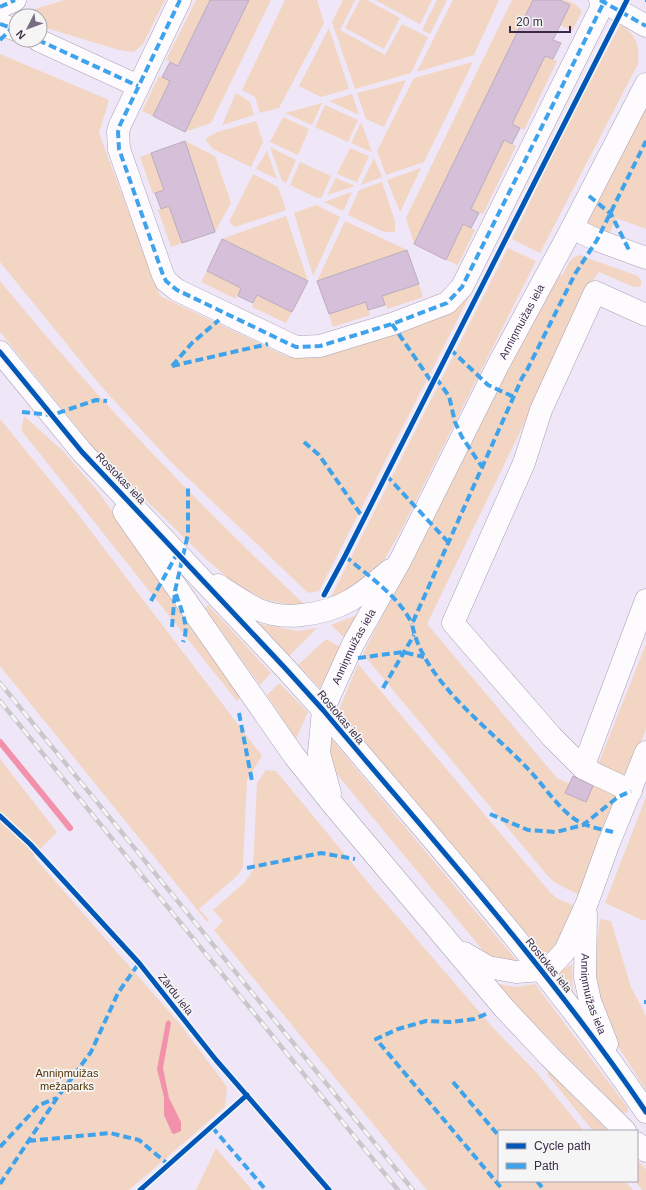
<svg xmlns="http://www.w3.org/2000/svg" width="646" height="1190" font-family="Helvetica,sans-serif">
<rect width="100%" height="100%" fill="#efe7f7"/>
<path fill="#f2d5c2" d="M64 0H165L143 44 134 52 119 50 40 26V16H29L32 10Z
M196 0H210L178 66 166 60Z
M249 0H271L211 123 185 132Z
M285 0H317L324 23 279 108 260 113 255 97 242 90Z
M343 0H355L340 30 385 55 402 24 428 37 411 73 355 89 332 22Z
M360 0H367L400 18 384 49 345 28Z
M375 0H432L420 24Z
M437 0H447L430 34 422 30Z
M453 0H499L474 55 417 72Z
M512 0H533L414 244 406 218Z
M560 0C570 0 575 3 582 11L572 31 560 25 570 5Z
M620 25C636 33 640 47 638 64L540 253 512 239 568 123Z
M329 28 349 89 321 97 299 86Z
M0 54 109 100 99 133 160 296 288 357 317 358 449 311 461 303 473 289 319 591 308 593 171 462 100 385 0 262Z
M545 56 557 61 524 130 512 124Z
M473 62 424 162 386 175 377 151 414 78Z
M159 76 170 81 153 116 142 111Z
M406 80 384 127 366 119 357 93Z
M236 93 250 102 254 115 222 125Z
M352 94 359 115 329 101Z
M646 99V229L616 218 610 233 590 225 588 222Z
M322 103 312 125 285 113Z
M325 105 358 120 348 142 315 127Z
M283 117 309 129 298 155 270 142Z
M256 121 263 142 251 167 213 149 205 139 217 132Z
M361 122 372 152 351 143Z
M504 140 516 146 483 214 471 209Z
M185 141 215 156 231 203 215 232Z
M270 147 296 160 286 183 282 181Z
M350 148 369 156 357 182 337 174Z
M267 151 277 179 256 169Z
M151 153 164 190 153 194 140 157Z
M374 158 382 177 361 185Z
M300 162 331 176 322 197 317 198 290 185Z
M421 168 400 212 387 180Z
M253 174 278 187 286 210 235 227 229 222Z
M336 178 355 186 327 195Z
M382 182 395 221V232H384L348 215 359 190Z
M352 192 343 211 324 202Z
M316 205 340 217 313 276 294 213Z
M169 206 182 243 171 247 158 210Z
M286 216 308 281 222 239Z
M345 221 407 250 317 281Z
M463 224 475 230 458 265 446 260Z
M508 248 536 261 401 530 382 564 366 581 330 599Z
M579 255 638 276 641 280V286L634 287 599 272 595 277 427 624 557 778 570 784 566 794 586 802 594 784 618 793 581 896 554 882 546 874 363 654 556 273 563 275C566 268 570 257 579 255Z
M207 271 241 288 236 299 201 282Z
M0 281C95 397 196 502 305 605H292L266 600 234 583 207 560 96 451 0 332Z
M419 284 423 297 387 309 382 296Z
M257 295 292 312 286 323 252 307Z
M366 302 370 315 333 327 329 314Z
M24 416 63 451 100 494 241 697 237 701 21 430Z
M0 419 77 513 262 756 247 780 243 867 238 875 199 909 209 920 207 922 0 666Z
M208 605 271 673 260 685 205 608Z
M357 615 345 638 331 625Z
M256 623 298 631 317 628 289 656Z
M326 639 340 647 320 688 298 665Z
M646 644V729L629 773 625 777 596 770Z
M358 664 549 891 556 898 577 907 553 951 542 953 537 949 339 710Z
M279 683 308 712 296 739 267 695Z
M328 735 518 962 488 956 480 947 336 773 329 762Z
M0 759 57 832 33 856 179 1023 227 1087 225 1107 129 1190H0Z
M266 770 276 771 371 886 495 1030 536 1072 584 1131H499V1181H625L633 1190H427L214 930 223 921 213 910 245 882 253 870 257 783Z
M646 797V920H642L605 903Z
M600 919 611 921 631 987 646 1016V1090L614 1040 604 1018 594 969Z
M572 964 573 994 558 973Z
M499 984 516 987 535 984 628 1108V1112L625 1113 621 1111 497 987Z
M549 1072 608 1131H593L547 1074Z
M216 1148 252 1190H196Z
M637 1160 646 1169V1190H642L635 1181H637Z"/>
<path fill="#f191ac" d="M169 1020 171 1023 163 1068 169 1098 181 1122V1131L174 1134 172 1133 164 1115V1097L157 1069 166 1022Z"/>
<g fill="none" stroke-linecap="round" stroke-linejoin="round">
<path stroke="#f191ac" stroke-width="6" d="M0 742 70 828"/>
</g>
<path fill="#d6bfd9" stroke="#baacbd" d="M210 0H249L185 132 153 116 170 81 162 77 170 62 178 66Z
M533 0H560L570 5 553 40 561 43 553 59 545 56 512 124 520 128 512 144 504 140 471 209 479 213 471 228 463 224 446 260 414 244Z
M185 141 215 232 182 243 169 206 161 209 155 193 164 190 151 153Z
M222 239 308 281 292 312 257 295 253 303 238 296 241 288 207 271Z
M407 250 419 284 382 296 385 305 368 310 366 302 329 314 317 281Z
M573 776 593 786 586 802 565 793Z"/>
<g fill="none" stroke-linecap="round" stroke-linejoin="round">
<defs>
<g id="minor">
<path d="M180 0 120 125 118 132 119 149 163 275 166 281 177 290 283 341 296 347 320 346 392 324 447 303 462 287 605 0"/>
<path d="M600 0 646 26"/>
<path d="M0 7 15 0"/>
<path d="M0 24 16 30"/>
<path d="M38 40 138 86"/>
<path d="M572 228 597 240 646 258"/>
<path d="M0 352 82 452 285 668 323 710C433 841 550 970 646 1112"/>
<path d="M124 512 295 757 334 806 504 1008 549 1056 625 1131"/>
<path d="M218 585C230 593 243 602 257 609 271 615 287 617 302 615 342 611 361 595 390 570"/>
<path d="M583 768 646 600"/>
<path d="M631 791 583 768 552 737 453 623 524 463 541 410 595 292 646 315"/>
<path id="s1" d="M330 793 319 753 323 710 353 644 400 561 498 365 572 228 646 84"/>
<path id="s2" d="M586 914 585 977 590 1001 607 1044"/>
<path d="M464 953 488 967 516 972 542 970 553 964 565 951 587 903 608 845 646 752"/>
<path d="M637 1143 646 1151"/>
</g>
</defs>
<use href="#minor" stroke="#aaa0b3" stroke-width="23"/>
<use href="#minor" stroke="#fdfbfe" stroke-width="22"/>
<defs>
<path id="rail" d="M0 683 413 1190
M0 701 398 1190"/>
</defs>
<use href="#rail" stroke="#c9c6cc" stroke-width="4.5"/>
<use href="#rail" stroke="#f5f5f5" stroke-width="3" stroke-dasharray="9" stroke-linecap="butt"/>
<path stroke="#3fa3ec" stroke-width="4" stroke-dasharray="8 4" stroke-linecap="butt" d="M180 0 120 125 118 132 119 149 163 275 166 281 177 290 283 341 296 347 320 346 392 324 447 303 462 287 605 0
M600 0 646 26
M645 0H646
M0 7 15 0
M0 24 15 29
M0 40 12 28
M38 40 138 86
M589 196 611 214 630 252
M392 324 433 384
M450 349 488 385 514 397
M172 366 268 344
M172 366 192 343 219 320
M436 378 449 396 455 422 462 437 482 467
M22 412 52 415 96 400 107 401
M304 442 319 455 364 519
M386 475 448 542
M345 556C368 576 400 597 412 624
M176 594C181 610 190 626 183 642
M151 601 178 552
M172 627 175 591 188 534V487
M358 658 403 652 424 657
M383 688 414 635
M239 713 252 781
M490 814 528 830 556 832 583 825 618 797 631 791
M613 832C601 829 587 827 576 820 558 808 545 787 530 771 492 730 423 682 412 624L522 378 527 370 575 274 597 240 646 141
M247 868 321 853 355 859
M644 1002H646
M486 1014 474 1019 451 1022 426 1021 398 1029 376 1039 503 1190
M453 1082 499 1136
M212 1127 266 1190
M28 1141 110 1133 139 1140 169 1165
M0 1147 39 1105 57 1098
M537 1181 544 1190
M0 1184 57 1098 91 1052 118 993 139 963"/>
<defs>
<path id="cycleway" d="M0 352 82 452 285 668 323 710C433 841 550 970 646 1112
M324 595 345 556 627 0
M0 816 30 844 139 963 216 1060 329 1190
M140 1190 247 1095"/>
</defs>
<use href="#cycleway" stroke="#f5f5f5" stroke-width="8"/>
<use href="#cycleway" stroke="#0057b8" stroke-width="5"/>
</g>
<g text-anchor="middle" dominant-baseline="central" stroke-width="3.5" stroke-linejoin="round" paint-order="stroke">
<g font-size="11" fill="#3a2c47" stroke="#f5f5f5">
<text stroke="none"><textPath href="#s1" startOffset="521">Anniņmuižas iela</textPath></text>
<text transform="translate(121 478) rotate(46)">Rostokas iela</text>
<text stroke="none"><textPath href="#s1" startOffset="155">Anniņmuižas iela</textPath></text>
<text transform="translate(341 717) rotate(50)">Rostokas iela</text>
<text transform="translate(549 965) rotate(51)">Rostokas iela</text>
<text stroke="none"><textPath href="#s2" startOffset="81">Anniņmuižas iela</textPath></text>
<text transform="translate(176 994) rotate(52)">Zārdu iela</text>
</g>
<g font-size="11" fill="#553200" stroke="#f5f5f5">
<text x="67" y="1073">Anniņmuižas<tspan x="67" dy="13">mežaparks</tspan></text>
</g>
</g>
<rect x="498" y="1130" width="140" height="52" fill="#f5f5f5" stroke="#aaa5af"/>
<rect x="506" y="1143" width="20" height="6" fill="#0057b8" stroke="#aaa5af"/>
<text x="534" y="1150" font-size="12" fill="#3a2c47">Cycle path</text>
<rect x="506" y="1163" width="20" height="6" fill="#3fa3ec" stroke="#aaa5af"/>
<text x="534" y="1170" font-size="12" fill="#3a2c47">Path</text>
<g transform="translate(28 28) rotate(228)"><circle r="19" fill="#f5f5f5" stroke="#aaa5af"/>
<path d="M0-3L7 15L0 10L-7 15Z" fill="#796d85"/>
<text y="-6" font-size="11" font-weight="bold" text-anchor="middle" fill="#3a2c47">N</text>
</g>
<path d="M510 26v6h60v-6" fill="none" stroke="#3a2c47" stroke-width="2"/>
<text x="516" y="26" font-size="12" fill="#3a2c47" stroke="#f5f5f5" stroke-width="3" paint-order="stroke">20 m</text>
</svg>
